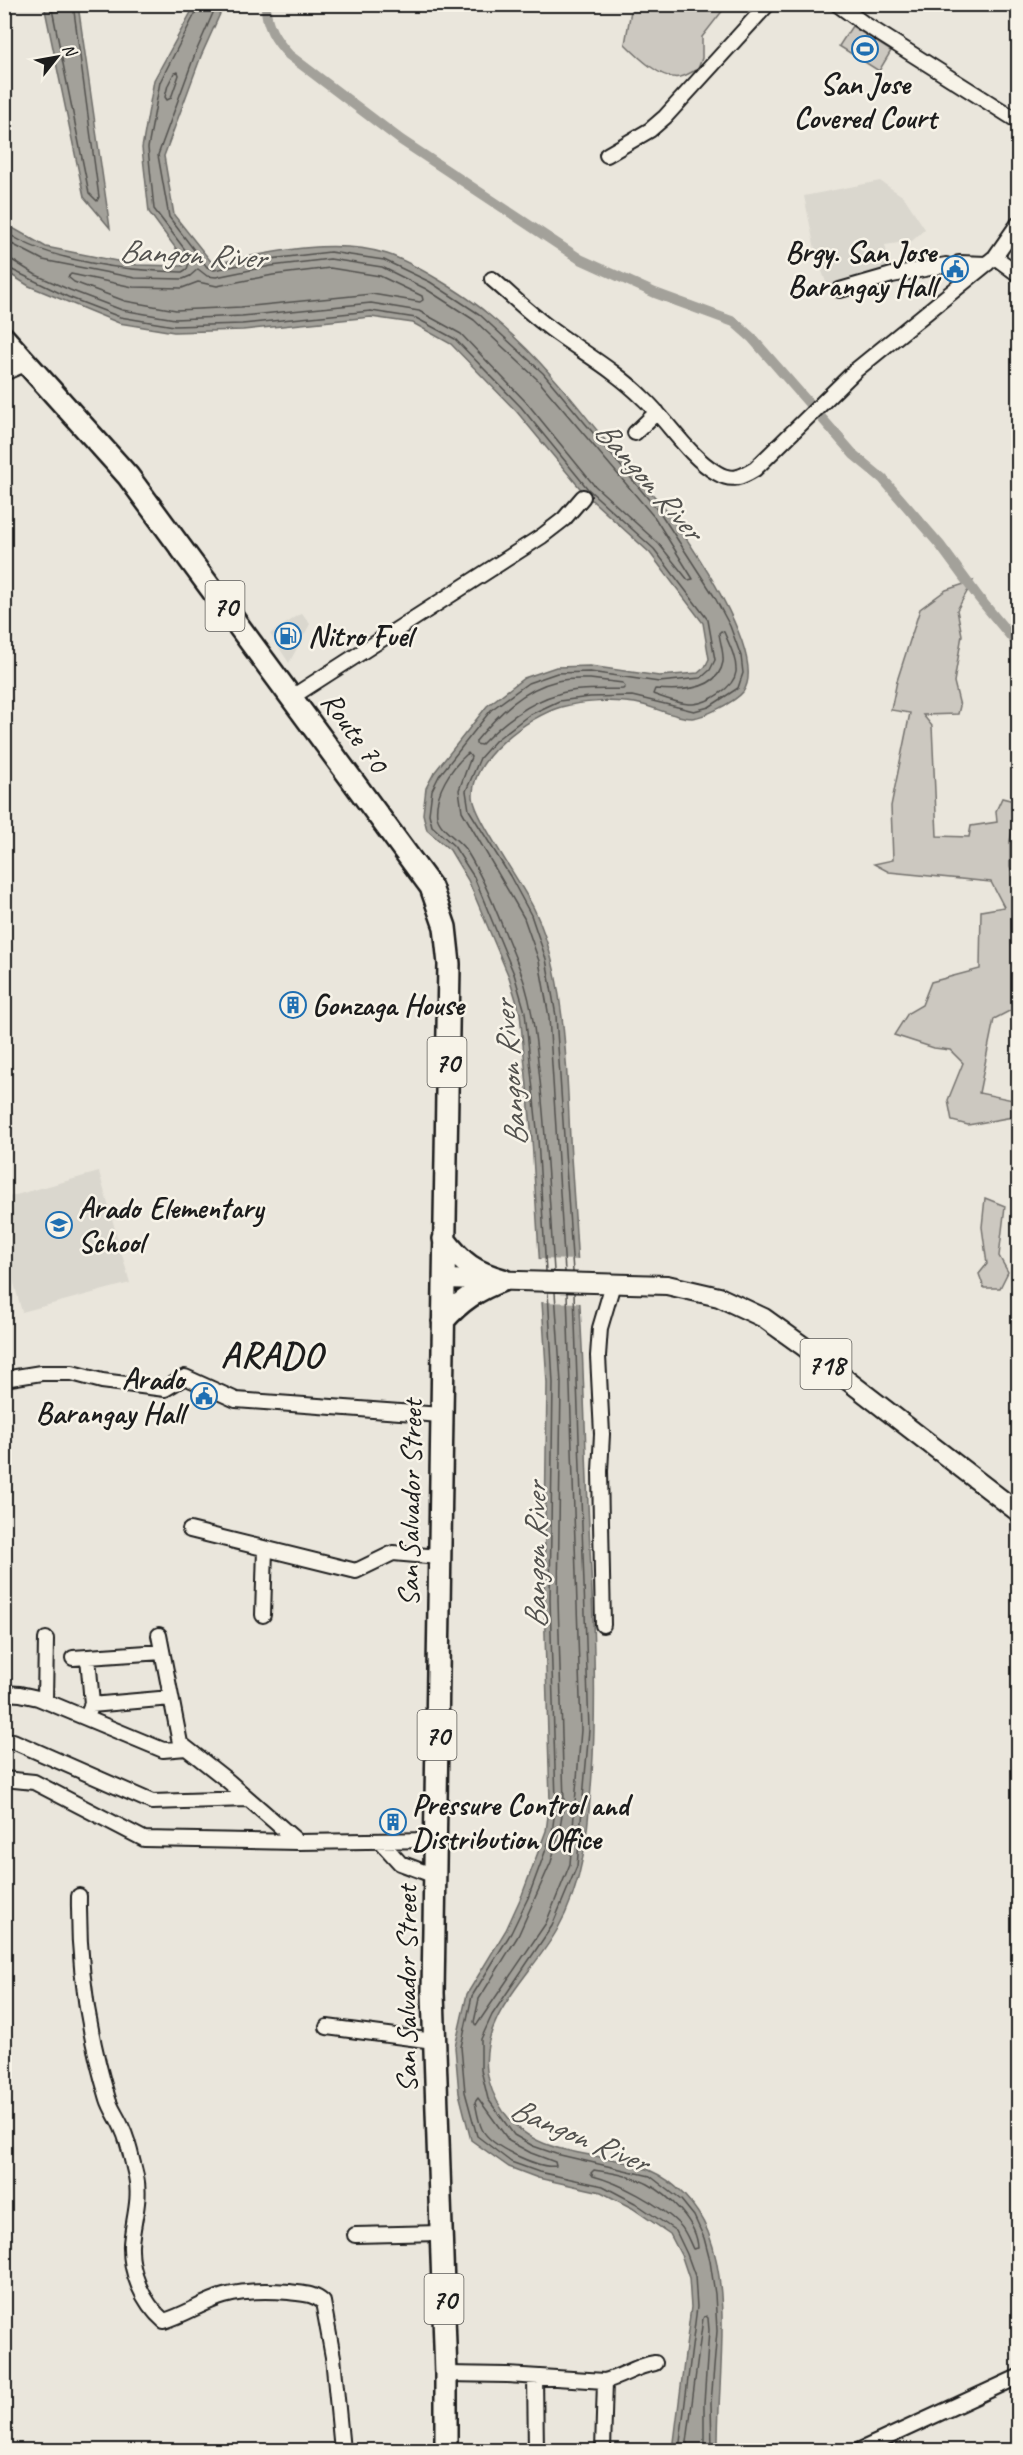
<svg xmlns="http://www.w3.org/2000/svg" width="1023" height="2455" font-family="Caveat,sans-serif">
<rect width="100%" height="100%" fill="#eae6dc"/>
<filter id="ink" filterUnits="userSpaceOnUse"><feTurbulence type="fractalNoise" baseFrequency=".0167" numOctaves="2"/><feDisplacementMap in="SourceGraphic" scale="12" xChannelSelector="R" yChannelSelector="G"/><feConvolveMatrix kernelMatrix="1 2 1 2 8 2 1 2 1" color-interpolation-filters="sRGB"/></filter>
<g filter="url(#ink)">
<path fill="#dad7ce" d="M880 181 904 197 925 229 912 241 885 245 892 275 840 290 829 291 816 254 804 196Z
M302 613 310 624 289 663 270 634Z
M99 1172 130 1283 22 1312 5 1251V1198Z"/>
<path fill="#ccc8c0" stroke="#74726e" stroke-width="1.5" d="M632 5V4L727 5 702 37V58L698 69C693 71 686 76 680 77 662 81 637 56 625 44Z
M852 26 891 51 879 71 839 46Z
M973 581 957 610 962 635 954 682 960 706 958 714 923 715 932 726 937 836 969 837 971 826 997 822 996 811 1002 798 1018 802 1010 841V867L1018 889V1016L1015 1008 994 1019 979 1093 1018 1101V1116L968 1125 952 1121 948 1100 963 1063 950 1050 934 1048 894 1035 908 1013 922 1005 931 982 980 969 981 911 1004 907 991 882 889 872 874 864 893 860 891 806 910 713 891 710 897 681 920 609 946 590Z
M985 1198 1005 1206 999 1256 1008 1272 1000 1288H984L979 1274 987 1264 982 1227Z"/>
<path fill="#a3a19a" stroke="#6d6c68" stroke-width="1.5" d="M44 5H78L110 228 84 197Z
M195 5H224L201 56 164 156 174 215 213 264C267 253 333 237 387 254 414 263 466 295 488 314 510 332 532 353 551 375 574 400 594 428 617 454 633 473 650 490 665 509 689 540 769 656 743 692 735 702 704 717 692 718 673 718 653 706 635 703 613 700 583 701 561 707 528 717 472 757 473 796 473 816 524 886 535 911 549 942 557 977 561 1010 568 1058 568 1109 571 1157 578 1255 583 1353 586 1451 589 1557 599 1667 592 1774 588 1828 585 1881 557 1930 532 1975 480 2015 487 2071 489 2086 495 2099 503 2111 539 2162 598 2148 649 2170 675 2181 697 2205 708 2232 733 2296 717 2382 718 2450H673L691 2307 689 2278 682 2257 670 2234 632 2208 601 2192 538 2178 509 2167 471 2140 459 2093 455 2047 467 1994 506 1930 522 1895 546 1831 550 1801 544 1601 547 1383 532 1139 520 1013 509 977 468 880 450 850 427 830 423 814 426 788 434 773 487 706 524 678 556 667 590 666 659 676 698 673 705 667 709 659 703 623 650 553 584 493 517 412 451 344 413 323 371 317 243 330 174 332 119 323 29 286 5 271 4 223 46 247 137 265 183 266 180 254 149 212 142 148 154 80Z"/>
<path fill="#eae6dc" d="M536 1259 581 1260 584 1303 539 1302Z"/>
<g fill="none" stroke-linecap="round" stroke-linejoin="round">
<path stroke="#52514e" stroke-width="1.5" d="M51 4 89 193 97 201 99 197 73 4
M217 4 195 54 158 155 169 217 207 267 214 270 270 259 330 252 384 260 430 282 479 314 543 373 661 514 714 596 730 626 741 656 743 673 738 688 709 707 694 711 632 696 590 697 559 701 529 715 496 740 480 758 466 791 469 810 510 876 531 915 546 959 556 1016 573 1272
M178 72 179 75 171 98 167 100 165 97 168 85 174 73Z
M4 231C49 262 128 271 182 272L187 269 189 263 186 251 154 209 148 148 160 82 200 4
M4 240 43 260 135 278 183 279 190 276 198 269 207 276 216 277 271 266 330 259 382 267 426 289 474 320 537 379 655 518 693 579 688 580 659 544 593 484 527 403 461 334 419 311 371 303 242 316 175 319 122 310 70 290 36 275 12 260 4 258
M4 266 68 297 120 317 174 326 242 324 371 311 416 318 455 339 521 407 588 489 654 549 708 620 715 660 710 670 701 678 659 682 590 672 557 673 528 683 491 710 439 776 432 790 429 814 432 826 454 846 474 877 514 974 525 1012 538 1139 546 1271
M330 268 380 276 422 296 423 300 420 302 372 294 241 307 176 310 125 301 74 282 68 277 71 274 133 287 182 288 198 282 217 286 273 275Z
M721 631 724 632C729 644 737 659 736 672 734 688 708 703 693 704 682 705 664 698 653 694L655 689C678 691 718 691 723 662 724 653 720 642 719 633Z
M590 679 623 683 625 687 623 689C601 690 578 688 558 694 529 702 501 724 481 745L476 744V741C498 714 523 689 557 681 567 678 580 679 590 679Z
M554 1271C550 1211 547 1150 541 1090 536 1043 534 1001 515 957 500 921 487 884 466 850 458 839 439 829 437 816 434 793 451 768 468 753L471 757 459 790 462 811 524 918 539 961 549 1017 565 1272
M548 1292 553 1383 550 1600 556 1802 552 1833 528 1898 511 1933 472 1996 461 2047 465 2092 477 2136 511 2162 539 2172 603 2186 635 2203 676 2231 687 2254 695 2276 697 2307 679 2450
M555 1292 561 1383 558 1600 564 1803 559 1833 551 1862 518 1936 479 1999 474 2022 476 2026 546 1923 570 1864 581 1730 567 1293
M574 1293 589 1730 577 1866 552 1926 492 2015 481 2039V2070L488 2099 514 2135 533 2146 556 2154 650 2176 681 2200 694 2216 704 2238 710 2261 715 2294 717 2331 711 2403 712 2450
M478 2098 509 2141 531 2153 555 2162 556 2166C538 2169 490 2146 482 2129 478 2121 477 2111 475 2102Z
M594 2170C611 2173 633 2176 648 2184 670 2196 697 2222 698 2248L693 2249C689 2241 686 2231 679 2224 659 2204 620 2183 593 2176L591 2173Z
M686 2450 703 2318 706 2316 708 2318 709 2330 704 2403V2450"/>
<path stroke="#a3a19a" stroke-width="10" d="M266 4C265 25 276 41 289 55L401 140 580 259 655 293 734 322 752 338 854 455 883 479 940 545 979 598 1018 645"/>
<defs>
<path id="minor" d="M837 4 863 23 1018 121
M607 155 650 130 665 117 768 4
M995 257 1018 224
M959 263 987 264
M492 279C511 295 530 314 551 329 582 352 616 371 643 398 668 421 688 456 717 473 732 482 742 477 755 469L856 370 995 257 1018 274
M840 290 892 275 946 265
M4 373 27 363
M635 433 657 412
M292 697 542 536 564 519 583 497
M4 1379 41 1373H72L102 1381 165 1389 185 1377 236 1400 441 1415
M190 1530 356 1571 393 1553 439 1557
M263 1615 265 1549
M603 1625 600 1471 602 1434 598 1356 600 1328 613 1284
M159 1635 180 1743 227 1780 298 1842 435 1840
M88 1657 92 1704 89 1712
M73 1658 162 1652
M4 1693 20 1694 38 1698 163 1750 186 1748
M45 1701 46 1639
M91 1705 171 1698
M4 1742 13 1741 152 1802 248 1799
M4 1779 34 1782 144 1839 298 1842
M380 1841 400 1863 435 1876
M79 1896C78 1965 88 2033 108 2099 111 2109 118 2118 122 2128 129 2142 132 2161 136 2176 141 2200 133 2220 131 2244 130 2272 142 2302 164 2321 185 2315 203 2302 224 2296 245 2290 267 2290 289 2292 302 2294 313 2293 323 2302L333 2357 342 2450
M327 2027 434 2041
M355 2235 441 2233
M446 2374 507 2375 605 2381C623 2376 636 2366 655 2363
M535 2377 536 2450
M603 2450 605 2381
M860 2450 1018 2377"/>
<path id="major" d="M444 1279 667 1285 719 1297 764 1318 803 1346 1018 1512"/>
<path id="highway" d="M4 338 128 476 431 887 445 927 449 964 433 1993 446 2374V2450
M444 1239C463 1264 474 1272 503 1280
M443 1321C460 1301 478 1289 503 1280"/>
</defs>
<use href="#minor" stroke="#1c1c1c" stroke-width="18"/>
<use href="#major" stroke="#1c1c1c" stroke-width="22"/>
<use href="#highway" stroke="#1c1c1c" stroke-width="26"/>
<use href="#minor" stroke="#f7f3e8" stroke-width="14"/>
<use href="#major" stroke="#f7f3e8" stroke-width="18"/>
<use href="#highway" stroke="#f7f3e8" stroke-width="21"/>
</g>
</g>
<defs>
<symbol id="stadium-ring" viewBox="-11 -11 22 22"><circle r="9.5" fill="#f7f3e8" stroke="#1f6fb2" stroke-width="1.5"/><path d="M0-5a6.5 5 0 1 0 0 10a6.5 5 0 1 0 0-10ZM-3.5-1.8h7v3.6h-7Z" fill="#1f6fb2"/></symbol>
<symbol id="civic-ring" viewBox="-11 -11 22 22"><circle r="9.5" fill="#f7f3e8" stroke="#1f6fb2" stroke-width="1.5"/><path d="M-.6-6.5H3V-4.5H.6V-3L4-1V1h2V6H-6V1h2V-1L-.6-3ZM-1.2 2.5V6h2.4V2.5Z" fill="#1f6fb2"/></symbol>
<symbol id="fuel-ring" viewBox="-11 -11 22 22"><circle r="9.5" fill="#f7f3e8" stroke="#1f6fb2" stroke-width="1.5"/><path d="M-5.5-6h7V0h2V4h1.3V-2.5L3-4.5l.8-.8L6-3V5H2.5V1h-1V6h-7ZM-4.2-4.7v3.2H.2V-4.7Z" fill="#1f6fb2"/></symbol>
<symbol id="building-ring" viewBox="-11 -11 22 22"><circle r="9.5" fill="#f7f3e8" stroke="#1f6fb2" stroke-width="1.5"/><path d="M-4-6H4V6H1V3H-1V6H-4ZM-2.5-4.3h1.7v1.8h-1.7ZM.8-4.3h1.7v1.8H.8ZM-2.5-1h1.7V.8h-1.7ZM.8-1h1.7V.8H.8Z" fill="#1f6fb2"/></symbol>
<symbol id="school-ring" viewBox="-11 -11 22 22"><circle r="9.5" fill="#f7f3e8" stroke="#1f6fb2" stroke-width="1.5"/><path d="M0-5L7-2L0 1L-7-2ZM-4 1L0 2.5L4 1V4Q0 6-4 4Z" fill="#1f6fb2"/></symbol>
</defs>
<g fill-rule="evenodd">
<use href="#stadium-ring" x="850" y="34" width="30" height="30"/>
<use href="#civic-ring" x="940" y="254" width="30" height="30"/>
<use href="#fuel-ring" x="273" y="621" width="30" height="30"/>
<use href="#building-ring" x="278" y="990" width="30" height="30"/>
<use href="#school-ring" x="44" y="1210" width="30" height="30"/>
<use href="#civic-ring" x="189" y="1381" width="30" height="30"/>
<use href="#building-ring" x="378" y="1807" width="30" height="30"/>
</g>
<g text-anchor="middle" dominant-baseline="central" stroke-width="5" stroke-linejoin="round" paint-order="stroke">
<g fill="#f7f3e8" stroke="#5e5c59" stroke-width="1.5">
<rect x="205.5" y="581" width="39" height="50" rx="4.5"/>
<rect x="427.5" y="1037" width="39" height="50" rx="4.5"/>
<rect x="800.5" y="1339" width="51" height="50" rx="4.5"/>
<rect x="417.5" y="1710" width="39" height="50" rx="4.5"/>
<rect x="424.5" y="2274" width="39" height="50" rx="4.5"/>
</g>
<g font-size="28" font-weight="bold" fill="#1c1c1c">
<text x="225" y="606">70</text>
<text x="447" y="1062">70</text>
<text x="826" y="1364">718</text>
<text x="437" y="1735">70</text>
<text x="444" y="2299">70</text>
</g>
<g font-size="30" font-weight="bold" fill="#1c1c1c" stroke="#f7f3e8" text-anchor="start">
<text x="865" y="84" text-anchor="middle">San Jose<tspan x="865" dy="34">Covered Court</tspan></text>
<text x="936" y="252" text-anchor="end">Brgy. San Jose<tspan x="936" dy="34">Barangay Hall</tspan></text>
<text x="308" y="636">Nitro Fuel</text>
<text x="312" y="1005">Gonzaga House</text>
<text x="78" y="1208">Arado Elementary<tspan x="78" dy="34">School</tspan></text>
<text x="184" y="1379" text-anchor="end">Arado<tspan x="184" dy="34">Barangay Hall</tspan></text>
<text x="412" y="1805">Pressure Control and<tspan x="412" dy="34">Distribution Office</tspan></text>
</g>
<g font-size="30" fill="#1c1c1c" stroke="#f7f3e8">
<text transform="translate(355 732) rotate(54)">Route 70</text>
<text transform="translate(410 1503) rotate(-89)">San Salvador Street</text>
<text transform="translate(406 1989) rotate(-90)">San Salvador Street</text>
</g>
<g font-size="32" font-style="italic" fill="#52514e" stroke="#f7f3e8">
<text transform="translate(192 254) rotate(3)">Bangon River</text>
<text transform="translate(649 480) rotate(49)">Bangon River</text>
<text transform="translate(510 1074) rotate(-95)">Bangon River</text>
<text transform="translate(535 1556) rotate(-90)">Bangon River</text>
<text transform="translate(579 2135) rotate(23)">Bangon River</text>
</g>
<g font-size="36" font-weight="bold" letter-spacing="1.5" fill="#1c1c1c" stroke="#f7f3e8">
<text x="272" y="1355">ARADO</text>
</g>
</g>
<rect width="1023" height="2455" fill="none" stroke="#f7f3e8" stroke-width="24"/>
<rect x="12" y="12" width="999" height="2431" fill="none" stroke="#1c1c1c" stroke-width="2" filter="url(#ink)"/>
<g transform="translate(57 57) rotate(59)" stroke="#f7f3e8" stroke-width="4.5" paint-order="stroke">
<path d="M0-4.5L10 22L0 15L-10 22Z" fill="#1c1c1c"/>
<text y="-9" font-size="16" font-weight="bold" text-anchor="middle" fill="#1c1c1c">N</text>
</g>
</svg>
